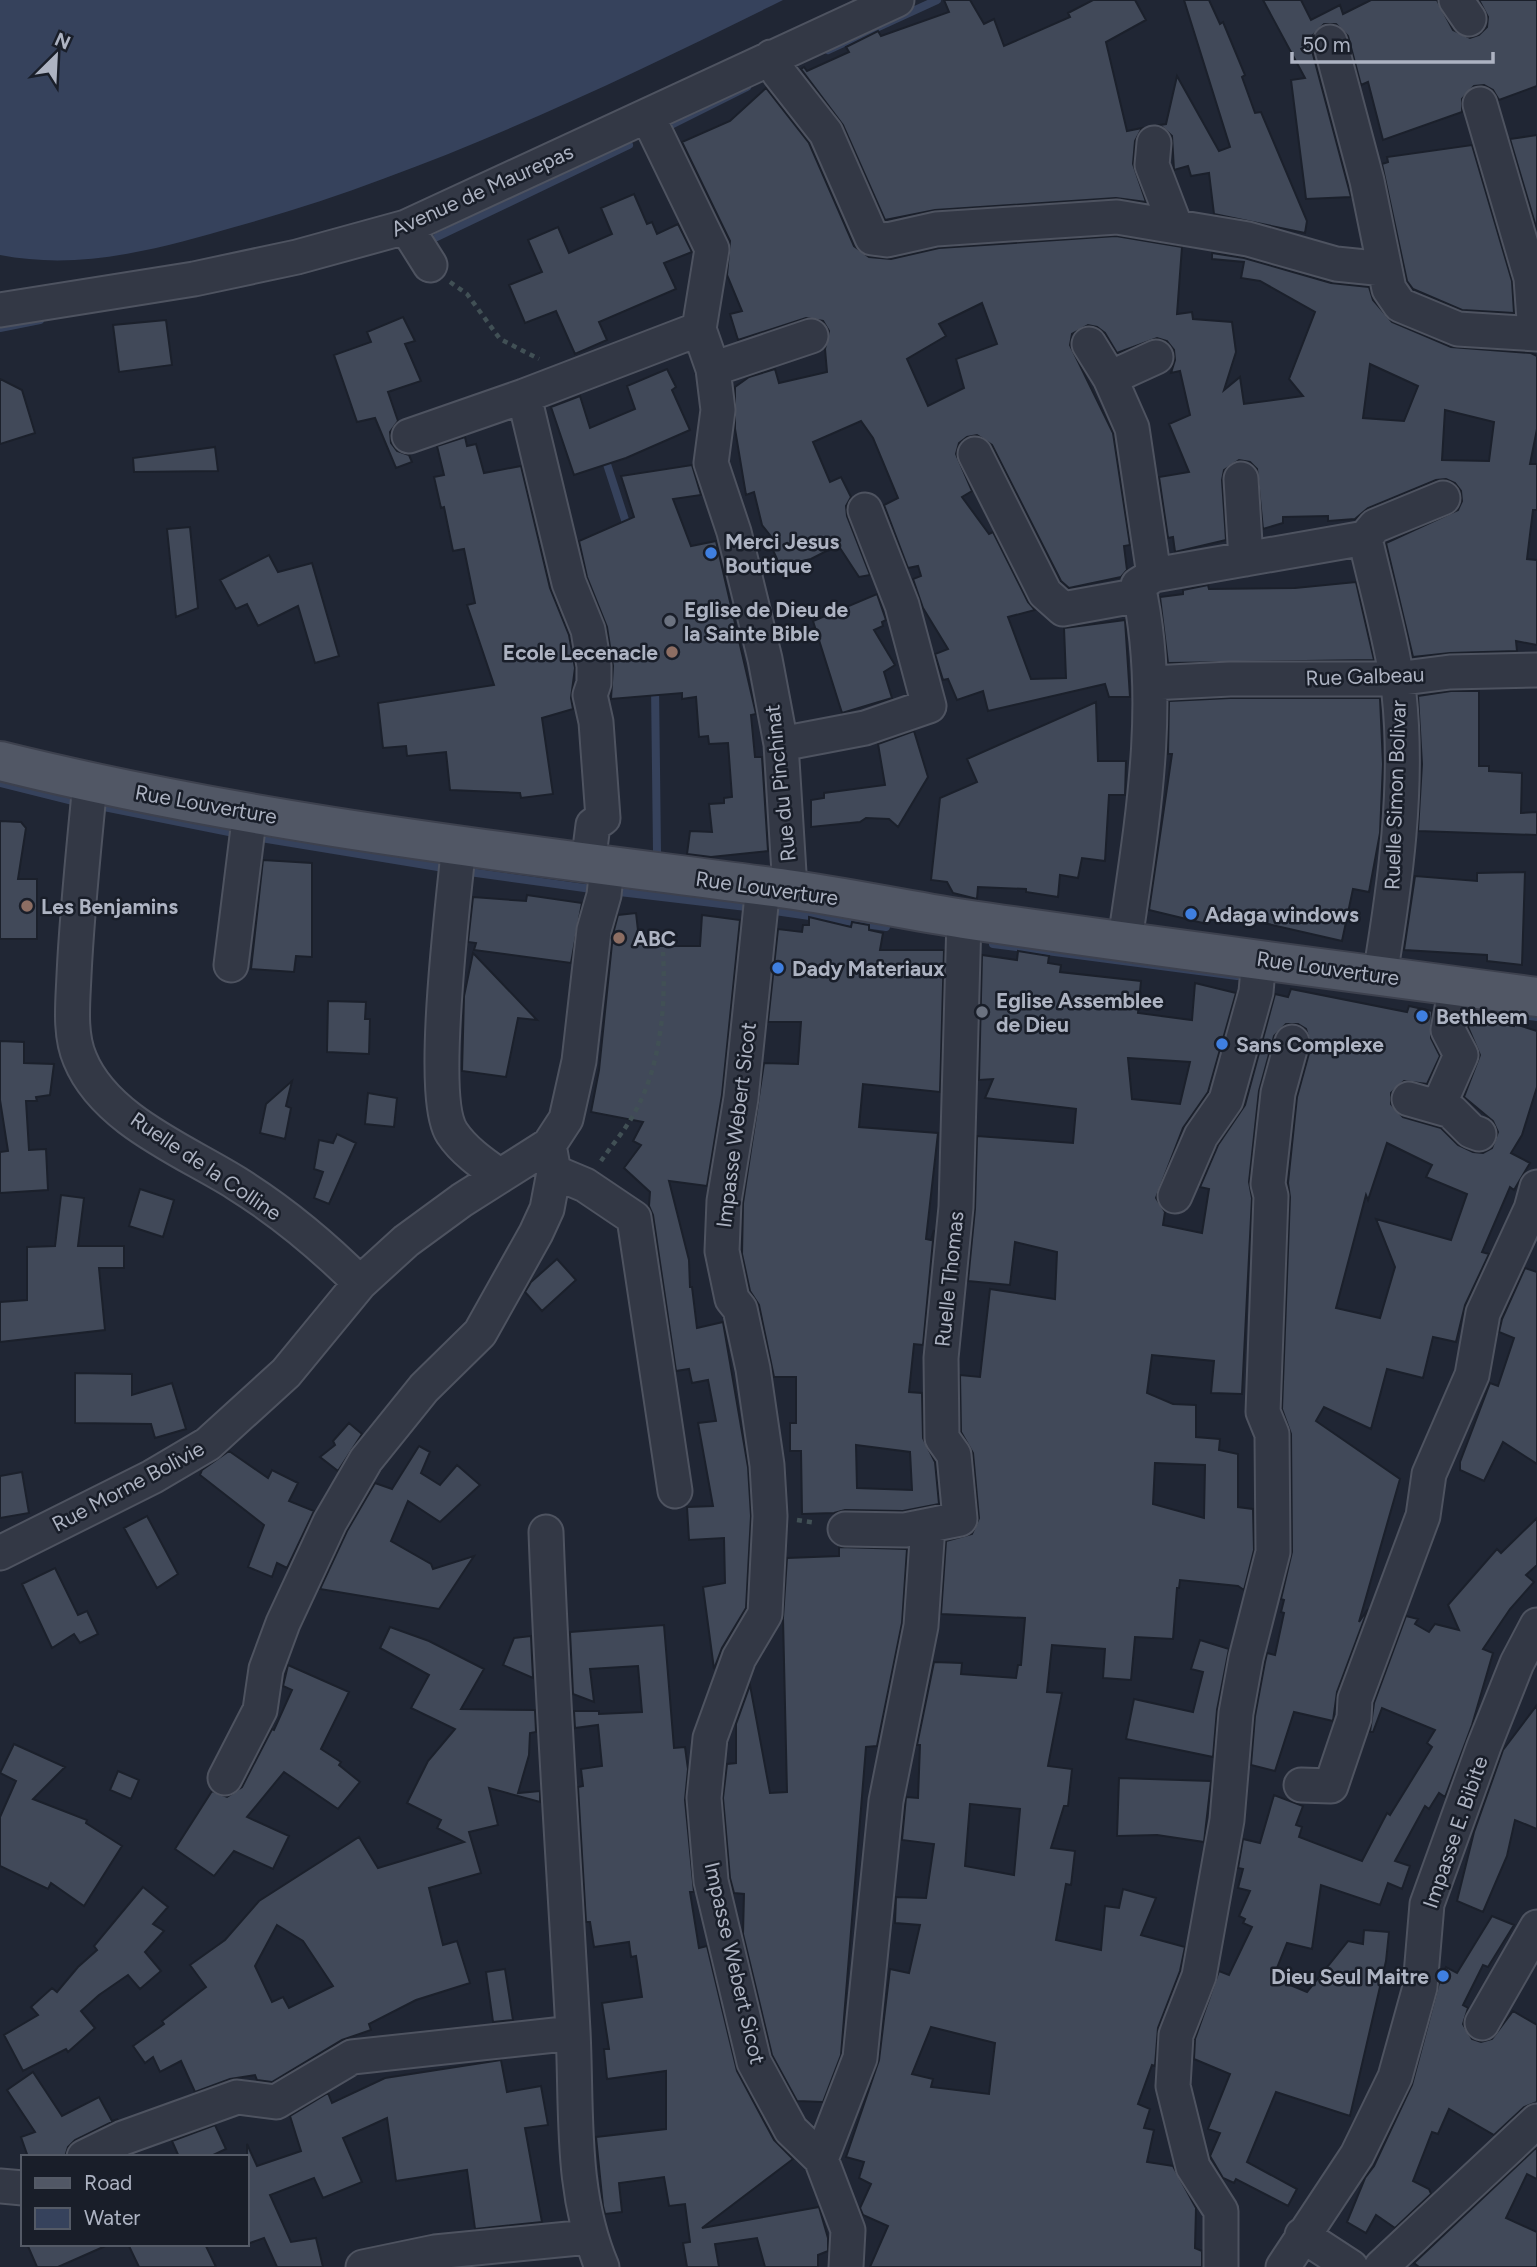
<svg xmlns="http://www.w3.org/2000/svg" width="1537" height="2267" font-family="Figtree,sans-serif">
<rect width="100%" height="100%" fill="#202634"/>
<path fill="#36425c" d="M0 0H783C603 89 419 177 224 230 150 251 78 270 0 255Z"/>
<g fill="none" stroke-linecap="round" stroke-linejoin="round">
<path stroke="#36425c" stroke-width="8" d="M828 50 937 0
M667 127 747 87
M437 237 629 145
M0 328 40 320
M604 455 628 529
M655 685 657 852
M0 783 81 803
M94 805 239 834
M255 837 450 869
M462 871 599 890
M611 891 755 908
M768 910 886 927
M993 944 1237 976
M1487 1010 1537 1017"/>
</g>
<path fill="#414959" stroke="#1b202b" stroke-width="2" fill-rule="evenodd" d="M944 0H970L984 24 994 19 1004 46 1070 17 1068 13 1093 0H1135L1146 20 1106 42 1127 131 1142 128 1135 141 1133 164 1146 202 1116 198 935 210 885 220 843 125 801 69 804 67 807 71 849 52 846 47 878 31 881 36 949 12Z
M1184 0H1209L1220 24 1223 22 1245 75 1242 77 1255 113 1261 112 1307 221 1305 233 1214 214 1209 173 1191 176 1188 166 1174 170 1172 136 1160 125 1166 124 1177 76 1219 151 1230 147Z
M1263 0H1301L1311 20 1340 5 1343 14 1371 0H1437L1453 30 1470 38 1479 35 1487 27 1488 17 1479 0H1537V86L1499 100 1493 90 1484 85 1474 86 1462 99V112L1383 140 1368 82 1361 85 1348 36 1336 24H1324L1312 36 1311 47 1351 197 1306 199 1291 80 1305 78Z
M766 88 809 143 854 246 869 257 891 259 939 248 1116 236 1182 247 1177 314 1192 312 1193 319 1232 322 1236 352 1224 390 1240 377 1244 404 1303 396 1289 379 1315 312 1260 281 1241 278 1244 262 1212 259V253L1244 258 1331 283 1369 287 1373 300 1392 322 1451 347 1531 353 1537 356V429L1530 464H1537V510H1533L1527 559 1537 560V645L1516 641 1517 651 1450 653 1413 657 1386 543 1458 510 1462 501 1461 491 1455 483 1446 479 1436 480 1368 508 1355 519 1328 521V516L1283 517V523L1263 529 1257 469 1250 462 1239 460 1224 470 1222 480 1226 540 1175 552 1173 537 1168 538 1159 477 1189 472 1169 424 1190 415 1180 371 1171 373 1175 360 1174 350 1167 341 1157 338 1117 353 1105 333 1097 327 1088 325 1072 334 1070 345 1113 433 1130 545 1124 546 1127 570 1121 577 1069 588 1061 581 992 445 977 435 967 437 959 443 956 454 972 491 962 497 989 534 993 532 1028 602 1035 610 1008 617 1031 679 1066 678 1064 628 1125 620 1130 697H1109L1105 684 988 711 983 691 957 700 948 679 943 680 935 654 948 649 923 608 913 579 921 576 918 566 908 568 884 505 898 498 873 438 861 421 813 442 830 482 841 477 851 497 846 506 847 516 870 575 859 577 838 545 811 559 780 566 772 548 777 544 762 525 754 492 746 495 735 429V387L749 377 775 369 779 383 827 372 825 349 829 331 823 321 806 318 738 340 730 314 742 311 727 275 730 241 682 142 730 121ZM982 303 997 344 956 359 964 388 928 406 907 359 946 336 939 324ZM1370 364 1418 386 1404 421 1363 418ZM1445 410 1494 422 1489 461 1442 460Z
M1537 135V230L1510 139Z
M1472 145 1512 281 1514 313 1462 310 1413 289 1407 281 1382 164 1388 162 1387 157Z
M634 194 647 224 652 222 657 234 678 224 692 252 664 263 676 289 599 322 607 340 575 354 556 311 525 323 509 285 542 272 528 240 558 227 569 253 612 234 601 208Z
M403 317 415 341 405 344 421 381 388 392 398 421 390 432 391 443 397 451 409 455 412 462 396 468 375 418 357 422 334 355 371 342 367 332Z
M166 320 172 365 119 372 113 325Z
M667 369 676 387 672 390 690 430 626 458 574 475 551 407 580 396 590 428 635 409 627 386Z
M0 379 22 390 35 433 0 444Z
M465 437 467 446 476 444 484 473 521 466 550 588 569 635 575 668 571 698 573 709 542 718 553 794 521 798 520 793 450 790 446 752 407 756 406 746 383 748 378 703 494 685 467 605 475 603 464 549 453 551 444 507 441 508 434 477 444 475 437 446Z
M215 447 218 471 134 472 133 458Z
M692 465 701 495 673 499 691 546 716 541 756 714 751 715 755 757H762L768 851 711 857 687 854 690 831 712 832 709 804 724 803V798L732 797 728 743 709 744 708 736 699 737 696 697 682 699V693L611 699 613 666 607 627 587 577 579 541 634 517 621 476Z
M190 527 198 608 176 617 167 529Z
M269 555 278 572 312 563 339 656 315 663 298 606 258 626 247 604 236 609 220 580Z
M1356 582 1374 660 1168 663 1160 597 1183 594V590L1208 585 1209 589 1295 588Z
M877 594 886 620 882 622 883 626 874 630 895 665 884 672 892 698 842 713 813 621Z
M1451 691H1479V766H1489V771L1522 773 1521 813 1537 812V835L1418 831 1422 764 1418 696Z
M1230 698H1380L1383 764 1380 833 1369 892 1353 889 1342 941 1242 918 1241 922 1208 917 1207 924 1149 910 1172 754H1168L1169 701Z
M1096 702 1098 761H1126L1125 795H1109L1105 861 1082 858 1078 878 1060 875 1058 897 1026 892V889L978 887 977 899 953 893 947 882 931 880 940 798 977 782 967 759Z
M914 731 928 777 898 827 889 819 866 818 860 822 811 827V800L824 798V793L885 785 878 744Z
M0 821 21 822 26 828 18 879H37V939H0Z
M263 860 312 863V957L296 956 294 972 251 969Z
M1525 872 1522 965 1487 961V955L1404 950 1415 876 1477 881V873Z
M527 895 582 903 571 963 474 950 476 943 468 942 473 897 526 901Z
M636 913 639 939 654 937 655 946H700L702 915 740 920 722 1095 707 1186 669 1181 689 1260 690 1287H692L697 1328 723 1322 748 1467 751 1516 746 1608 722 1648 714 1669 703 1587 725 1583 724 1538 689 1540 687 1507 713 1506 698 1423 716 1421 708 1380 692 1383 689 1369 676 1371 653 1215 649 1206 650 1192 624 1168 641 1145 633 1141 643 1122 591 1112 599 1070 613 934 618 915Z
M809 917 851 927 852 922 869 925V930L883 933 880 950H944L940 1092 863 1084 859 1127 938 1133 926 1239 931 1240 934 1230 923 1345 914 1344 909 1392 922 1393 923 1438 935 1462 939 1504 903 1511 845 1510 834 1513 802 1514 801 1451H790V1423H796V1377H774L759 1305 750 1291 742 1254 743 1203 764 1063 798 1064 801 1022H768L778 929 802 932 803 925H809ZM856 1445 910 1452 912 1490 857 1488Z
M1018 951 1049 956 1048 963 1061 965 1060 972 1141 981 1138 1013 1192 1020 1195 983 1236 993 1208 1092 1183 1128 1156 1198 1165 1212 1163 1225 1202 1233 1209 1189 1200 1187 1218 1145 1245 1105 1275 994 1288 997 1291 989 1407 1012 1409 1006 1432 1011 1431 1038 1440 1056 1427 1084 1404 1081 1391 1093V1104L1403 1117 1441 1128 1458 1145 1473 1152 1483 1153 1492 1148 1498 1132 1493 1121 1464 1097 1480 1055 1468 1027 1470 1017 1514 1026 1515 1024 1537 1031V1087L1522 1135 1511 1153 1530 1163 1514 1190 1510 1187 1482 1252 1489 1254 1465 1305 1456 1342 1433 1337 1423 1378 1387 1369 1371 1429 1324 1407 1316 1421 1400 1479 1359 1622 1368 1609 1337 1692 1333 1721 1294 1712 1275 1771 1251 1765 1255 1716 1265 1662 1267 1653 1275 1655 1284 1613 1281 1612 1284 1600 1281 1599 1292 1552 1291 1434 1282 1409 1290 1197 1288 1183 1297 1097 1311 1046 1306 1029 1298 1024H1286L1274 1036 1259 1091 1249 1182 1252 1198 1242 1394 1211 1393 1214 1361 1152 1355 1147 1393 1173 1404 1196 1405V1437L1220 1439 1219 1450 1238 1454V1507L1253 1509 1254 1550 1244 1590 1238 1586 1180 1580 1179 1588H1177L1173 1639 1135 1637 1131 1680 1103 1678 1105 1649 1052 1645 1047 1692 1062 1693 1048 1766 1072 1769 1068 1806H1064L1051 1848 1075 1851 1071 1885 1066 1884 1056 1940 1101 1950 1105 1906 1119 1908 1123 1889 1156 1898 1141 1935 1185 1947 1180 1971 1158 2028 1155 2066 1152 2065 1138 2104 1150 2109 1144 2128 1154 2130 1147 2162 1173 2166 1196 2208 1195 2248 1202 2251V2267H870L888 2226 863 2215 860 2208 871 2184 859 2178 864 2162 846 2157 879 2060 890 1969 909 1973 920 1925 895 1923 896 1897 926 1898 934 1844 902 1840 906 1797 918 1798 920 1745H917L934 1662 962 1663 961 1674 1016 1678 1018 1665H1021L1025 1618 941 1614 946 1541 972 1534 979 1518 973 1453 961 1432 960 1375 980 1377 990 1289 1055 1299 1057 1252 1015 1242 1010 1285 968 1281 975 1209 977 1136 1073 1143 1076 1109 985 1098 993 1079 979 1080 982 955 1017 960ZM1128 1058 1190 1062 1180 1104 1132 1099ZM1387 1143 1432 1165 1426 1177 1467 1194 1451 1240 1376 1219 1395 1267 1380 1318 1336 1308 1366 1195 1368 1200ZM1155 1463 1205 1465 1204 1518 1153 1504ZM970 1804 1020 1809 1014 1875 965 1866ZM931 2027 995 2043 989 2094 931 2087 933 2079 912 2074Z
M473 953 537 1020 518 1018 506 1077 462 1071 464 996Z
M328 1001 366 1002 365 1019H370L369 1054 327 1052Z
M0 1041 24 1042V1063L54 1064 50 1095 36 1097 37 1101H26L29 1150 46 1149 48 1190 0 1193V1152L8 1151 0 1100Z
M292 1081 286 1106 291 1108 285 1139 260 1133 266 1104Z
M368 1093 397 1098 394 1127 365 1124Z
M337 1134 356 1143 329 1204 314 1198 323 1172 314 1169 319 1140 333 1143Z
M140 1189 174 1200 163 1237 129 1226Z
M61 1195 84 1198 78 1246H124V1268H99L105 1330 0 1342V1302L27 1300V1247L55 1246Z
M557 1259 576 1280 542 1311 525 1292 531 1282Z
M1525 1268 1537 1272V1464L1503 1442 1484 1481 1460 1470V1462L1490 1383 1498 1386 1514 1338 1499 1332 1502 1319Z
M75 1373 132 1374V1395L172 1383 186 1429 155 1438 151 1424 75 1423Z
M349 1423 362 1434 338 1471 320 1457 335 1445 333 1441Z
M419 1446 430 1452 421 1473 440 1485 457 1465 480 1485 440 1522 408 1501 391 1541 431 1564 433 1569 474 1556 439 1609 320 1589 347 1531 375 1483 392 1489Z
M229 1451 268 1478 272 1470 298 1483 289 1501 314 1511 287 1568 277 1563 272 1577 248 1567 264 1525 200 1475 202 1470Z
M22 1472 29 1513 0 1518V1476Z
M147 1516 178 1574 157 1588 124 1528Z
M1537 1518V1565L1526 1575 1534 1582 1510 1609 1483 1649 1493 1653 1472 1725 1445 1797 1439 1793 1429 1809 1425 1806 1395 1861 1410 1866 1402 1889 1388 1883 1380 1905 1321 1885 1312 1949 1287 1943 1273 1978 1307 1992 1348 1941 1363 1944 1364 1930 1389 1932 1386 1961 1350 2116 1276 2092 1247 2162 1297 2189 1288 2206 1236 2179 1234 2183 1223 2178 1210 2156 1220 2133 1208 2129 1230 2074 1194 2059 1195 2039 1219 1971 1229 1975 1252 1927 1243 1923 1245 1919 1239 1916 1250 1891 1238 1888 1243 1869 1238 1868 1243 1839 1260 1843 1274 1795 1303 1806 1296 1825 1302 1827 1299 1837 1362 1861 1387 1813 1390 1815 1432 1747 1427 1743 1435 1730 1382 1708 1373 1732H1370L1374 1703 1406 1616 1418 1619 1415 1624 1429 1632 1435 1624 1459 1630 1448 1605 1497 1549 1501 1553Z
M839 1547 907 1549 902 1623 877 1746 866 1747 841 2055 823 2102 797 2101 772 2055 743 1934 744 1894 734 1893 730 1878 723 1798 727 1764 736 1763V1724L750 1685 770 1793 787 1792 783 1618 787 1558 839 1556Z
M55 1568 78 1615 87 1611 98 1634 80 1643 74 1634 52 1648 22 1584Z
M664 1625 674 1748 685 1747 688 1769 685 1800 694 1892H690L699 1948 707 1946 737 2071 774 2140 793 2159 702 2228 819 2207 828 2238V2251L818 2255V2267H765L757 2238 715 2244 719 2267H687L683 2243 690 2242 685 2204 669 2206 664 2177 619 2183 622 2212 605 2214 603 2206 596 2137 666 2129V2071L607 2079 604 2049H609L602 2003 642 1997 636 1956 631 1957 629 1942 594 1947 590 1922H586L578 1787 583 1786 581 1769 602 1766 598 1725 575 1728 574 1711H599V1714L642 1712 638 1666 590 1669 594 1702 573 1694 570 1632Z
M390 1627 429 1641 484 1669 461 1709 535 1710 536 1732 530 1733 529 1755 518 1793 540 1791V1802L489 1788 498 1825 469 1832 481 1873 429 1888 443 1945 457 1941 470 1983 416 2000 369 2024 371 2030 342 2040 272 2082 257 2080 255 2075 230 2079 195 2092 181 2061 160 2072 153 2057 145 2063 133 2046 164 2024 162 2021 206 1987 190 1965 225 1940 259 1901 359 1837 378 1868 464 1842 437 1828 441 1820 407 1803 428 1761 455 1729 411 1708 429 1675 380 1648ZM277 1925 303 1941 333 1986 289 2008 283 1997 272 2002 255 1966Z
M531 1636 532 1658 533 1678 503 1665 514 1638Z
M1200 1640 1229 1649 1217 1710 1213 1757 1126 1739 1134 1699 1193 1712 1203 1672 1191 1669Z
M288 1665 349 1692 321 1749 341 1762 339 1765 360 1782 338 1809 284 1772 247 1817 289 1836 273 1869 234 1851 214 1876 175 1849 212 1791 227 1797 242 1787 272 1729 274 1730 292 1690 283 1686Z
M1537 1705V1829L1515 1820 1507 1856 1483 1912 1457 1901 1474 1832 1503 1750Z
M14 1744 65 1767 33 1799 87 1820 86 1823 122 1846 84 1906 51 1883 48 1889 0 1866V1817L16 1781 0 1773Z
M118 1771 139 1780 131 1799 110 1790Z
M1119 1778 1211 1781 1204 1842 1157 1835 1117 1836Z
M143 1887 168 1907 153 1924 164 1931 145 1952 161 1971 140 1989 128 1975 99 1995 81 2011 95 2028 68 2052 66 2049 23 2071 4 2035 38 2015 31 2007 52 1988 57 1992 78 1967 97 1950 94 1946Z
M1492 1916 1514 1925 1488 1967 1483 1965 1463 2005 1468 2008 1463 2024 1472 2039 1481 2042 1492 2039 1513 2011 1537 2025V2102L1524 2107 1494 2135 1449 2109 1438 2134 1432 2132 1413 2181 1429 2189 1431 2194 1395 2228 1376 2215 1366 2233 1347 2222 1365 2178 1374 2166 1412 2085 1440 1979 1446 1967 1457 1973Z
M505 1969 513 2020 493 2022 486 1972Z
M501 2060 507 2092 541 2086 548 2125 525 2128 542 2222 475 2229 467 2170 396 2181 387 2118 343 2138 362 2182 323 2198 314 2178 270 2195 291 2242 316 2238 323 2267H277L264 2238 247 2244V2144L257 2166 301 2151 290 2116 328 2093 332 2103 385 2078Z
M33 2072 62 2116 99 2097 112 2121 118 2119 75 2140 68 2147 65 2157H28L21 2137 35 2132 7 2090Z
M215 2125 226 2149 209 2157H179L172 2141Z
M1537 2147V2179L1527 2174 1506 2218 1537 2232V2267H1419L1414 2263Z
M27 2244H110L58 2267H37Z
M128 2244H205L216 2267H139Z"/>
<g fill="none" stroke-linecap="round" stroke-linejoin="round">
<defs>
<path id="minor" d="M1456 0 1469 19
M1330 42 1367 181 1389 289 1400 305 1458 329 1537 334
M771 57 779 73 826 133 872 238 887 240 936 229 1117 217 1248 239 1336 264 1385 269
M1480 104 1531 278 1535 334
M648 117 712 249 699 329 713 369 718 410 711 463 734 532 765 659 781 744 790 889
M1154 143 1152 165 1175 225
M406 227 430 265
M0 310 194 279 297 257 406 227 897 0
M1089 344 1110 378 1132 428 1154 575
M713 369 811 336
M1110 378 1156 357
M524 396 569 583 588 630 594 666V683L590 695 596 722 603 818 593 825 588 864
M409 436 524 396 699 329
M975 454 1045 593 1063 609 1140 595
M1241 479 1246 559
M1365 538 1375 526 1443 498
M1151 683 1230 679H1396L1450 672 1537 670
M781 744 865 728 929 706 902 605 865 510
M90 783C84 847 77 911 74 975 73 1001 69 1034 80 1059 105 1120 185 1151 236 1183 281 1211 323 1246 360 1283
M459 844C454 896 428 1097 452 1133 464 1151 483 1164 500 1176
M763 886 741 1098 724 1201 722 1251 732 1299 740 1309 753 1369 767 1465 770 1516 765 1614 739 1658 710 1738 704 1798 711 1881 754 2062 791 2130 821 2159
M1125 940C1142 823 1164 701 1138 585L1154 575 1365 538C1376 587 1393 645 1399 694 1409 786 1395 885 1380 975
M231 965 250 812
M1409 1099 1451 1111 1471 1131 1479 1134
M1439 1105 1461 1055 1448 1030 1456 986
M554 1172 585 1185 634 1218 675 1491
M1175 1196 1201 1136 1226 1100 1256 992 1259 958
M845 1529 905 1530 960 1519 954 1455 942 1438 941 1358 956 1207 964 919
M546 1532C552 1699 564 1865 573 2031 577 2111 570 2192 602 2267
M0 1553 152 1477 208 1444 286 1373 360 1283 406 1241 462 1200 549 1145 566 1119 579 1061 594 930 604 895 607 867
M225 1778 260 1710 266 1669 283 1623 330 1522 366 1460 424 1388 480 1333 536 1233 547 1209 554 1172 549 1145
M1301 1785 1331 1786 1354 1718 1355 1699 1423 1516 1429 1474 1472 1375 1483 1313 1531 1209 1537 1187
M1482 2023 1537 1927
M84 2157 123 2138 237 2097 276 2102 352 2057 573 2033
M0 2186 23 2188
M1302 2235 1351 2267
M363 2267 435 2252 589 2237
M846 2267 848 2230 821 2159 860 2058 886 1801 921 1626 928 1526
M1221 2267V2211L1193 2167 1173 2086 1176 2035 1199 1976 1227 1820 1236 1713 1246 1658 1273 1552 1272 1434 1263 1412 1271 1196 1268 1184 1278 1093 1292 1042
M1283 2267 1357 2155 1395 2077 1420 1987 1427 1904 1484 1746 1517 1663 1537 1625
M1381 2267 1537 2121"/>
<path id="major" d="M0 761C258 825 524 854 787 889 846 897 905 910 964 919 1154 947 1346 971 1537 997"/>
</defs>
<use href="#minor" stroke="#4e5360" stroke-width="37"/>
<use href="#major" stroke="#3d414e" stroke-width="42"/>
<path stroke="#415055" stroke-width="4.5" stroke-dasharray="5 5" stroke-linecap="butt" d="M450 282 467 294 500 339 539 359
M601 1161C612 1145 626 1129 635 1112 661 1065 666 1005 663 952
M797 1520 816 1523"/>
<use href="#minor" stroke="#333845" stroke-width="33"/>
<use href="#major" stroke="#515765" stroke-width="38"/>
</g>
<g fill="#3f7fe0" stroke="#191e29" stroke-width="2.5">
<circle cx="711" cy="553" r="7"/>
<circle cx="1191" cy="914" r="7"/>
<circle cx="778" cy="968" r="7"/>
<circle cx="1422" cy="1016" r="7"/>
<circle cx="1222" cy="1044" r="7"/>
<circle cx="1443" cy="1976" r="7"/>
</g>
<g fill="#6b7280" stroke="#191e29" stroke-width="2.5">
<circle cx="670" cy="621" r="7"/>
<circle cx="982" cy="1012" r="7"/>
</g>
<g fill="#8d6e63" stroke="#191e29" stroke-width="2.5">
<circle cx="672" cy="652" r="7"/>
<circle cx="27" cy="906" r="7"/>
<circle cx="619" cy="938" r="7"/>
</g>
<g text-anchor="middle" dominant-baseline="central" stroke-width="5" stroke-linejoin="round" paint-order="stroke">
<g font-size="21" fill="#adb3c2" stroke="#191e29">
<text transform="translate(482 190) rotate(-24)">Avenue de Maurepas</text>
<text transform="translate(1365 676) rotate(-2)">Rue Galbeau</text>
<text transform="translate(780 783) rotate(-96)">Rue du Pinchinat</text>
<text transform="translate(1395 795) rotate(-88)">Ruelle Simon Bolivar</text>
<text transform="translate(206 804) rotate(10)">Rue Louverture</text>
<text transform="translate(767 888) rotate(8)">Rue Louverture</text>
<text transform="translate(1328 968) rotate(8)">Rue Louverture</text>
<text transform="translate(736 1125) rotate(-83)">Impasse Webert Sicot</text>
<text transform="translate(206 1166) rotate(34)">Ruelle de la Colline</text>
<text transform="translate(949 1279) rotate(-84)">Ruelle Thomas</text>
<text transform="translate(128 1486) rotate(-28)">Rue Morne Bolivie</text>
<text transform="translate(1455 1832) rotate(-71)">Impasse E. Bibite</text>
<text transform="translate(735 1963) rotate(77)">Impasse Webert Sicot</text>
</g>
<g font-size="21" font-weight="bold" fill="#adb3c2" stroke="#191e29" text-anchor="start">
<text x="725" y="541">Merci Jesus<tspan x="725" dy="24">Boutique</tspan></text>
<text x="684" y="609">Eglise de Dieu de<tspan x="684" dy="24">la Sainte Bible</tspan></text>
<text x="658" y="652" text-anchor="end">Ecole Lecenacle</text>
<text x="41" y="906">Les Benjamins</text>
<text x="1205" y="914">Adaga windows</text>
<text x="633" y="938">ABC</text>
<text x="792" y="968">Dady Materiaux</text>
<text x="996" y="1000">Eglise Assemblee<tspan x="996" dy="24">de Dieu</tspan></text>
<text x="1436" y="1016">Bethleem</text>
<text x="1236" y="1044">Sans Complexe</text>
<text x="1429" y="1976" text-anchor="end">Dieu Seul Maitre</text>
</g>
</g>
<rect x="21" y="2155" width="228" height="91" fill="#191e29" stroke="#545a66" stroke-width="2"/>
<rect x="35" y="2178" width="35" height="10" fill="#515765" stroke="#545a66" stroke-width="2"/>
<text x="84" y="2190" font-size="21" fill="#adb3c2">Road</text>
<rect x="35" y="2208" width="35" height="21" fill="#36425c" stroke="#545a66" stroke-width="2"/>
<text x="84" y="2225" font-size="21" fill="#adb3c2">Water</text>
<g transform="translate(56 56) rotate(24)" stroke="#191e29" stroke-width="5" paint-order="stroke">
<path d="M0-5L12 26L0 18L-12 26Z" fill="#adb3c2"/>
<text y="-10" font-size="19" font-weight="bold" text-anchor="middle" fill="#adb3c2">N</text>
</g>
<path d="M1292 52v10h201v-10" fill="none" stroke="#adb3c2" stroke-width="3.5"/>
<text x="1302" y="52" font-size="21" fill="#adb3c2" stroke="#191e29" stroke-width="5" paint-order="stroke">50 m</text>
</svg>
